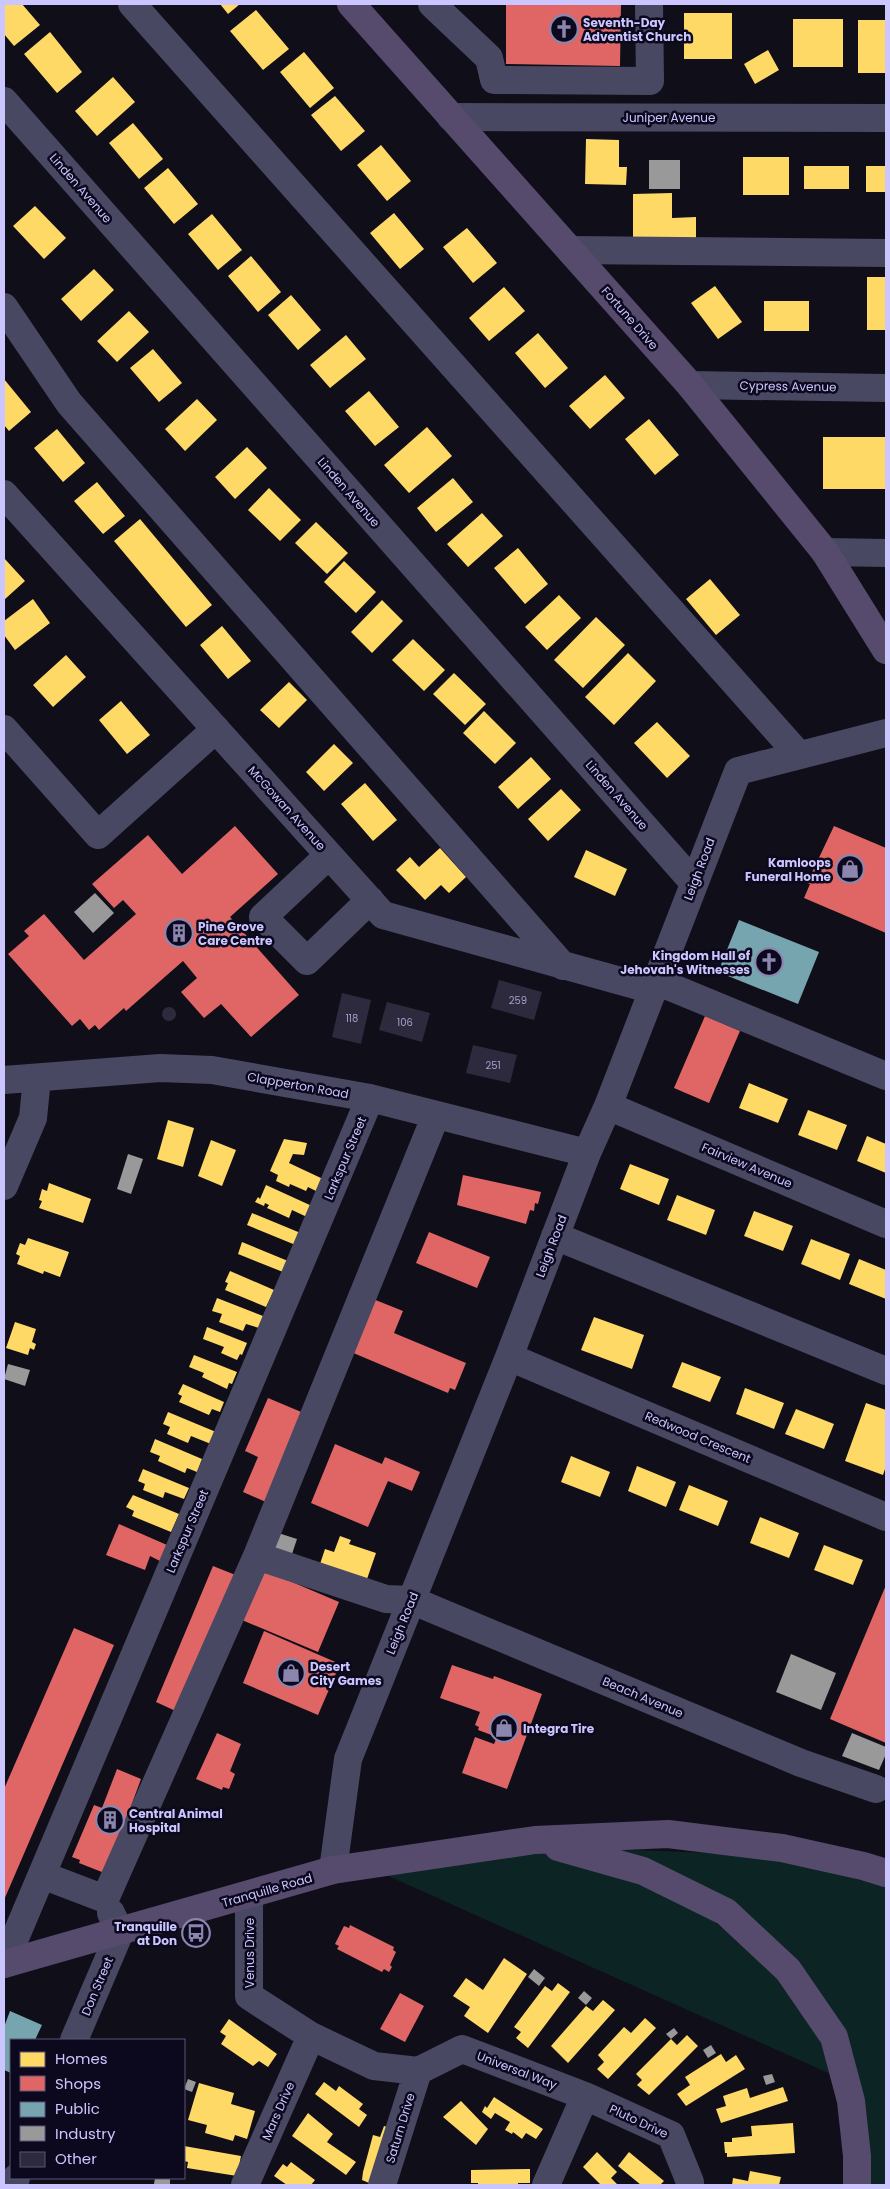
<svg xmlns="http://www.w3.org/2000/svg" width="890" height="2189" font-family="Poppins,sans-serif">
<rect width="100%" height="100%" fill="#100e19"/>
<path fill="#0d2425" d="M609 1849 767 1855 886 1887V2185H864V2139L796 1961Z
M542 1851 617 1874 701 1912 763 1957 808 2013 835 2076 384 1874Z"/>
<path fill="#ffd966" d="M4 4H22L40 25 14 46 4 34Z
M220 4H240L228 14Z
M256 10 289 49 263 70 230 31Z
M684 13H732V59H684Z
M793 19H843V67H793Z
M858 20H886V73H858Z
M50 32 82 72 57 93 24 54Z
M768 50 779 70 755 84 744 64Z
M304 52 334 88 310 108 280 72Z
M113 77 135 102 97 136 75 111Z
M335 96 365 131 341 151 311 115Z
M133 123 163 159 139 179 109 143Z
M586 139 619 140V167H627L626 185 585 184Z
M381 145 411 181 387 201 357 165Z
M743 157H789V195H743Z
M804 166H849V189H804Z
M866 166H886V192H866Z
M168 168 198 204 174 224 144 188Z
M672 193V218L696 217V242L633 243V194Z
M35 206 66 238 44 259 13 226Z
M394 213 424 249 400 269 370 233Z
M212 214 242 250 218 270 188 234Z
M467 228 497 263 473 283 443 247Z
M251 256 281 292 258 312 228 276Z
M94 269 114 290 81 321 61 299Z
M867 277H886V330H867Z
M715 286 742 322 718 339 691 303Z
M504 287 525 311 489 341 469 318Z
M291 295 321 330 298 350 268 315Z
M764 301H809V331H764Z
M129 311 149 332 117 362 97 341Z
M538 333 568 368 545 388 515 353Z
M346 335 366 359 330 388 310 365Z
M153 349 182 383 159 402 130 368Z
M605 375 625 398 590 429 569 406Z
M4 379 31 412 9 431 4 425Z
M369 391 399 427 375 446 345 411Z
M197 399 217 420 185 451 165 429Z
M649 419 679 455 655 475 625 439Z
M427 427 452 456 409 493 384 465Z
M57 429 85 463 63 482 34 448Z
M823 437H886V489H823Z
M247 447 267 468 235 499 215 477Z
M453 478 473 502 436 532 417 508Z
M97 482 125 516 103 534 74 501Z
M269 488 301 520 280 541 248 510Z
M482 513 503 536 468 567 447 544Z
M140 519 212 605 186 627 114 541Z
M316 522 348 553 327 574 295 543Z
M518 548 548 584 525 604 494 568Z
M4 558 25 581 4 600Z
M344 561 376 592 356 613 324 582Z
M710 579 740 615 716 635 686 599Z
M559 595 581 618 547 650 525 627Z
M33 599 50 623 15 650 4 635V621Z
M382 600 403 621 372 653 351 632Z
M596 617 625 645 583 688 554 660Z
M222 626 251 661 228 679 200 645Z
M413 639 445 670 424 691 392 660Z
M628 653 656 681 614 725 585 697Z
M66 655 86 677 53 707 33 685Z
M454 673 486 704 465 725 433 694Z
M289 682 307 700 279 728 260 710Z
M121 701 150 735 127 754 99 720Z
M484 711 516 743 495 764 463 733Z
M657 722 690 756 667 778 634 743Z
M334 744 353 763 324 791 306 772Z
M531 757 551 779 518 809 498 787Z
M365 783 397 820 373 841 341 804Z
M561 789 581 810 548 841 528 819Z
M440 848 466 877 449 893 441 885 425 900 396 870 410 857 419 867Z
M586 850 627 869 615 896 574 877Z
M749 1083 788 1099 778 1123 739 1108Z
M808 1110 847 1125 837 1150 798 1135Z
M168 1120 194 1128 183 1167 157 1159Z
M867 1136 886 1144V1173L857 1161Z
M284 1139 307 1143 304 1155 293 1154 289 1163 323 1179 318 1192 308 1187 306 1191 290 1184 289 1187 276 1181 278 1175 270 1171Z
M211 1140 236 1150 222 1186 198 1176Z
M630 1164 669 1179 659 1205 620 1189Z
M49 1183 91 1199 83 1223 39 1208 42 1201 39 1200 42 1189 47 1191Z
M266 1185 312 1206 307 1217 292 1210 289 1218 267 1208 269 1205 265 1203 264 1206 255 1202 258 1197 260 1199Z
M677 1195 715 1210 706 1235 667 1220Z
M754 1211 793 1226 783 1251 744 1236Z
M252 1213 303 1234 298 1246 247 1225Z
M28 1238 69 1252 60 1277 44 1271 43 1274 17 1264 20 1256 16 1254 20 1243 25 1245Z
M811 1239 850 1254 840 1280 801 1264Z
M242 1242 288 1261 283 1272 238 1254Z
M859 1259 886 1270V1299L849 1284Z
M230 1271 274 1290 266 1307 225 1290 228 1283 225 1282Z
M217 1298 263 1316 259 1328 246 1324 243 1331 219 1322 222 1314 212 1311Z
M594 1317 644 1335 632 1369 581 1350Z
M15 1322 36 1329 32 1342 36 1344 34 1350 30 1348 28 1355 6 1348Z
M207 1327 247 1343 242 1355 240 1354 237 1360 221 1353 224 1347 203 1339Z
M194 1355 237 1372 232 1384 229 1383 227 1389 202 1377 204 1373 189 1367Z
M682 1362 721 1377 710 1402 672 1387Z
M183 1384 224 1402 220 1412 212 1409 209 1415 179 1402 182 1396 178 1394Z
M745 1388 784 1403 774 1429 736 1414Z
M866 1403 886 1410V1466L883 1475 845 1461Z
M796 1409 834 1424 824 1449 785 1434Z
M168 1412 216 1432 211 1444 191 1436 188 1443 167 1434 170 1427 163 1424Z
M155 1439 202 1459 197 1472 187 1468 185 1473 158 1461 160 1456 150 1452Z
M571 1456 610 1472 600 1497 561 1482Z
M637 1466 676 1482 666 1507 628 1491Z
M143 1469 189 1488 184 1499 165 1492 163 1498 143 1490 145 1484 138 1481Z
M689 1485 728 1501 718 1526 679 1510Z
M133 1495 179 1514 171 1532 132 1516 134 1511 126 1507Z
M760 1517 799 1533 789 1558 750 1543Z
M340 1536 351 1540 349 1544 376 1553 367 1579 319 1567 325 1549 334 1552Z
M824 1545 863 1560 853 1585 814 1570Z
M504 1958 527 1974 488 2033 464 2016 470 2007 453 1996 466 1978 483 1990Z
M558 1983 570 1992 528 2048 516 2038 521 2032 514 2027 545 1986 552 1991Z
M603 2000 615 2010 568 2063 551 2046 586 2006 593 2011Z
M645 2018 656 2028 608 2079 597 2069 604 2062 598 2055 624 2027 631 2033Z
M229 2019 277 2054 268 2067 259 2061 253 2066 221 2044 226 2036 220 2032Z
M687 2035 698 2046 649 2095 637 2085 642 2080 636 2074 671 2039 677 2045Z
M721 2054 726 2062 736 2055 745 2069 686 2106 677 2094 690 2085 685 2077Z
M324 2082 336 2091 339 2086 363 2104 359 2109 367 2115 359 2127 315 2094Z
M199 2083 234 2093 231 2104 255 2111 247 2139 235 2135 233 2141 205 2133 207 2125 188 2120Z
M783 2087 788 2101 721 2123 716 2109 726 2106 723 2096 747 2088 750 2098Z
M494 2097 543 2129 536 2139 526 2133 522 2139 513 2132 512 2134 505 2130 510 2122 495 2113 491 2119 482 2112 485 2106 487 2108Z
M461 2101 488 2129 476 2145 443 2117Z
M308 2113 333 2134 327 2142 356 2162 346 2175 292 2136Z
M793 2123 795 2153 727 2157V2153H725L724 2142H732V2138L752 2136 751 2126Z
M384 2126 398 2130 374 2185 362 2180 363 2172 373 2135 380 2137Z
M184 2146 241 2156 237 2176 187 2168 188 2162 184 2161Z
M597 2152 617 2172 611 2178 618 2185H601L583 2167Z
M629 2152 664 2181 660 2185H641L618 2166Z
M291 2162 315 2180 311 2185H287L274 2176 283 2164 287 2167Z
M530 2169V2183H518V2185H478V2183H471V2170Z
M750 2171 781 2177 779 2185H732L733 2178 748 2181Z"/>
<path fill="#e06666" d="M506 4H621L620 66 506 64Z
M235 826 278 874 230 917 299 995 251 1037 221 1004 204 1018 181 992 197 978 183 961 126 1011 124 1008 99 1030 95 1025 89 1030 80 1019 72 1026 8 954 29 936 24 931 44 914 84 960 136 914 123 900 114 908 92 884 148 835 182 874Z
M834 826 886 848V933L804 898 810 884 807 883Z
M705 1016 740 1031 709 1103 674 1088Z
M463 1175 541 1192 538 1204 535 1203 534 1211 530 1210 526 1224 457 1205Z
M429 1232 490 1257 477 1288 416 1263Z
M373 1299 403 1311 394 1333 466 1363 455 1390 450 1388 448 1393 351 1352Z
M268 1398 306 1414 268 1503 243 1492 258 1457 245 1451Z
M335 1444 382 1464 385 1457 420 1472 412 1491 388 1481 368 1527 311 1503Z
M119 1524 167 1545 160 1561 150 1556 145 1570 106 1555Z
M213 1566 238 1576 180 1713 156 1702Z
M264 1570 339 1602 318 1652 242 1620Z
M886 1585V1743L830 1719Z
M74 1628 114 1645 4 1900V1789Z
M264 1631 340 1664 318 1715 243 1683Z
M452 1665 493 1679 494 1676 542 1694 507 1789 462 1773 475 1737 494 1744 497 1737 478 1730 479 1727 475 1725 480 1712 440 1698Z
M217 1733 241 1744 230 1771 235 1774 229 1789 223 1787 222 1790 196 1779Z
M117 1769 141 1779 130 1809 135 1811 112 1876 79 1863 80 1860 72 1857 94 1805 102 1808Z
M350 1925 394 1947 393 1950 396 1952 390 1965 392 1967 389 1972 384 1969 382 1972 337 1949 339 1946 335 1944 344 1926 349 1928Z
M400 1993 424 2006 405 2042 380 2029Z"/>
<path fill="#76a5af" d="M739 920 819 952 798 1004 718 972Z
M10 2011 42 2025 35 2040H11V2073L4 2070V2027Z"/>
<path fill="#999" d="M649 160H680V189H649Z
M95 893 114 913 93 933 74 912Z
M128 1154 143 1159 131 1194 117 1189Z
M8 1364 30 1370 25 1386 4 1379Z
M275 1532 297 1539 291 1557 269 1550Z
M791 1654 836 1673 821 1710 776 1692Z
M852 1733 886 1747V1754L879 1770 842 1756Z
M534 1969 545 1978 539 1986 528 1977Z
M584 1991 592 1998 586 2005 578 1998Z
M674 2028 678 2033 671 2039 666 2034Z
M711 2045 716 2053 708 2058 703 2050Z
M772 2074 775 2082 766 2085 763 2076Z
M188 2079 196 2082 192 2092 184 2089Z
M155 2178H170V2185L154 2184Z"/>
<path fill="#2e2a3d" d="M499 980 542 992 534 1020 491 1008Z
M342 993 371 1000 361 1044 332 1037Z
M387 1002 430 1013 422 1042 379 1030Z
M162 1014a7 7 0 1 1 14 0a7 7 0 1 1-14 0Z
M473 1045 517 1055 510 1083 466 1073Z"/>
<g fill="none" stroke-linecap="round" stroke-linejoin="round">
<path stroke="#484863" stroke-width="28" d="M132 4 799 755
M432 4 489 58 494 80 650 81 649 4
M4 101 694 883
M451 117 886 118
M570 250 886 253
M4 307 69 403 563 966
M690 385 886 388
M4 494 383 915 653 990
M825 552 886 553
M4 729 98 835 216 729
M329 855 263 917 307 961 370 900
M656 981 886 1076
M4 1080 160 1068 212 1070 370 1098 587 1153
M608 1106 886 1224
M4 1186 33 1118 37 1078
M555 1236 886 1371
M509 1357 886 1517
M257 1556 386 1599 411 1600 801 1763 876 1789
M333 1870 348 1759 509 1357 587 1153 608 1106 738 771 886 733
M42 1875 105 1899 257 1556 436 1115
M249 1895V1996L311 2036 374 2066 418 2071 462 2049 585 2096 671 2135 690 2182V2185
M4 1964 370 1098
M74 2040 120 1932 111 1913
M12 2185 16 2178
M245 2185 311 2036
M382 2185 418 2071
M546 2185 585 2096"/>
<path stroke="#564a6d" stroke-width="28" d="M351 4 690 385 825 552 886 650
M558 1847 643 1871 726 1912 788 1970 834 2037 851 2101 857 2156V2185
M4 1964 333 1870 535 1840 668 1834 782 1848 863 1866 886 1873"/>
</g>
<defs>
<symbol id="church-ring" viewBox="-11 -11 22 22"><circle r="9.5" fill="#0c091e" stroke="#8a86ae" stroke-width="1.5"/><path d="M-1.2-6h2.4v3.5h3.3v2.4h-3.3V6h-2.4V-.1h-3.3v-2.4h3.3Z" fill="#8a86ae"/></symbol>
<symbol id="shop-ring" viewBox="-11 -11 22 22"><circle r="9.5" fill="#0c091e" stroke="#8a86ae" stroke-width="1.5"/><path d="M-5-2.5h2.3a2.7 3.5 0 0 1 5.4 0H5L5.5 6h-11ZM-1.5-2.5h3a1.5 2.3 0 0 0-3 0Z" fill="#8a86ae"/></symbol>
<symbol id="building-ring" viewBox="-11 -11 22 22"><circle r="9.5" fill="#0c091e" stroke="#8a86ae" stroke-width="1.5"/><path d="M-4-6H4V6H1V3H-1V6H-4ZM-2.5-4.3h1.7v1.8h-1.7ZM.8-4.3h1.7v1.8H.8ZM-2.5-1h1.7V.8h-1.7ZM.8-1h1.7V.8H.8Z" fill="#8a86ae"/></symbol>
<symbol id="bus-ring" viewBox="-11 -11 22 22"><circle r="9.5" fill="#0c091e" stroke="#8a86ae" stroke-width="1.5"/><path d="M-5-6H5V4H4V6H2V4H-2V6H-4V4H-5ZM-3.5-4V0h7V-4ZM-3.5 1.2v1.5H-2V1.2ZM2 1.2v1.5H3.5V1.2Z" fill="#8a86ae"/></symbol>
</defs>
<g fill-rule="evenodd">
<use href="#church-ring" x="548" y="13" width="32" height="32"/>
<use href="#shop-ring" x="834" y="853" width="32" height="32"/>
<use href="#building-ring" x="163" y="917" width="32" height="32"/>
<use href="#church-ring" x="753" y="946" width="32" height="32"/>
<use href="#shop-ring" x="275" y="1657" width="32" height="32"/>
<use href="#shop-ring" x="488" y="1712" width="32" height="32"/>
<use href="#building-ring" x="94" y="1804" width="32" height="32"/>
<use href="#bus-ring" x="180" y="1917" width="32" height="32"/>
</g>
<g text-anchor="middle" dominant-baseline="central" stroke-width="5" stroke-linejoin="round" paint-order="stroke">
<g font-size="10" fill="#a49fce">
<text x="518" y="1000">259</text>
<text x="352" y="1018">118</text>
<text x="405" y="1022">106</text>
<text x="493" y="1065">251</text>
</g>
<g font-size="12" font-weight="bold" fill="#cbc6ff" stroke="#0c091e" text-anchor="start">
<text x="583" y="22">Seventh-Day<tspan x="583" dy="14">Adventist Church</tspan></text>
<text x="831" y="862" text-anchor="end">Kamloops<tspan x="831" dy="14">Funeral Home</tspan></text>
<text x="198" y="926">Pine Grove<tspan x="198" dy="14">Care Centre</tspan></text>
<text x="750" y="955" text-anchor="end">Kingdom Hall of<tspan x="750" dy="14">Jehovah's Witnesses</tspan></text>
<text x="310" y="1666">Desert<tspan x="310" dy="14">City Games</tspan></text>
<text x="523" y="1728">Integra Tire</text>
<text x="129" y="1813">Central Animal<tspan x="129" dy="14">Hospital</tspan></text>
<text x="177" y="1926" text-anchor="end">Tranquille<tspan x="177" dy="14">at Don</tspan></text>
</g>
<g font-size="12" fill="#cbc6ff" stroke="#0c091e">
<text x="669" y="117">Juniper Avenue</text>
<text transform="translate(81 188) rotate(49)">Linden Avenue</text>
<text transform="translate(630 318) rotate(49)">Fortune Drive</text>
<text transform="translate(788 386) rotate(1)">Cypress Avenue</text>
<text transform="translate(349 492) rotate(49)">Linden Avenue</text>
<text transform="translate(617 795) rotate(49)">Linden Avenue</text>
<text transform="translate(287 808) rotate(48)">McGowan Avenue</text>
<text transform="translate(699 869) rotate(-69)">Leigh Road</text>
<text transform="translate(298 1085) rotate(10)">Clapperton Road</text>
<text transform="translate(345 1158) rotate(-67)">Larkspur Street</text>
<text transform="translate(747 1165) rotate(23)">Fairview Avenue</text>
<text transform="translate(551 1246) rotate(-69)">Leigh Road</text>
<text transform="translate(698 1437) rotate(23)">Redwood Crescent</text>
<text transform="translate(187 1531) rotate(-67)">Larkspur Street</text>
<text transform="translate(402 1623) rotate(-68)">Leigh Road</text>
<text transform="translate(643 1697) rotate(23)">Beach Avenue</text>
<text transform="translate(267 1890) rotate(-16)">Tranquille Road</text>
<text transform="translate(249 1953) rotate(-90)">Venus Drive</text>
<text transform="translate(97 1986) rotate(-67)">Don Street</text>
<text transform="translate(517 2070) rotate(21)">Universal Way</text>
<text transform="translate(278 2111) rotate(-66)">Mars Drive</text>
<text transform="translate(639 2121) rotate(25)">Pluto Drive</text>
<text transform="translate(400 2128) rotate(-73)">Saturn Drive</text>
</g>
</g>
<rect width="890" height="2189" fill="none" stroke="#cbc6ff" stroke-width="10"/>
<rect x="10" y="2039" width="175" height="140" fill="#0c091e" stroke="#585578"/>
<rect x="20" y="2052" width="25" height="15" fill="#ffd966" stroke="#585578"/>
<text x="55" y="2064" font-size="15" fill="#cbc6ff">Homes</text>
<rect x="20" y="2076" width="25" height="15" fill="#e06666" stroke="#585578"/>
<text x="55" y="2089" font-size="15" fill="#cbc6ff">Shops</text>
<rect x="20" y="2102" width="25" height="15" fill="#76a5af" stroke="#585578"/>
<text x="55" y="2114" font-size="15" fill="#cbc6ff">Public</text>
<rect x="20" y="2126" width="25" height="15" fill="#999999" stroke="#585578"/>
<text x="55" y="2139" font-size="15" fill="#cbc6ff">Industry</text>
<rect x="20" y="2152" width="25" height="15" fill="#2e2a3d" stroke="#585578"/>
<text x="55" y="2164" font-size="15" fill="#cbc6ff">Other</text>
</svg>
